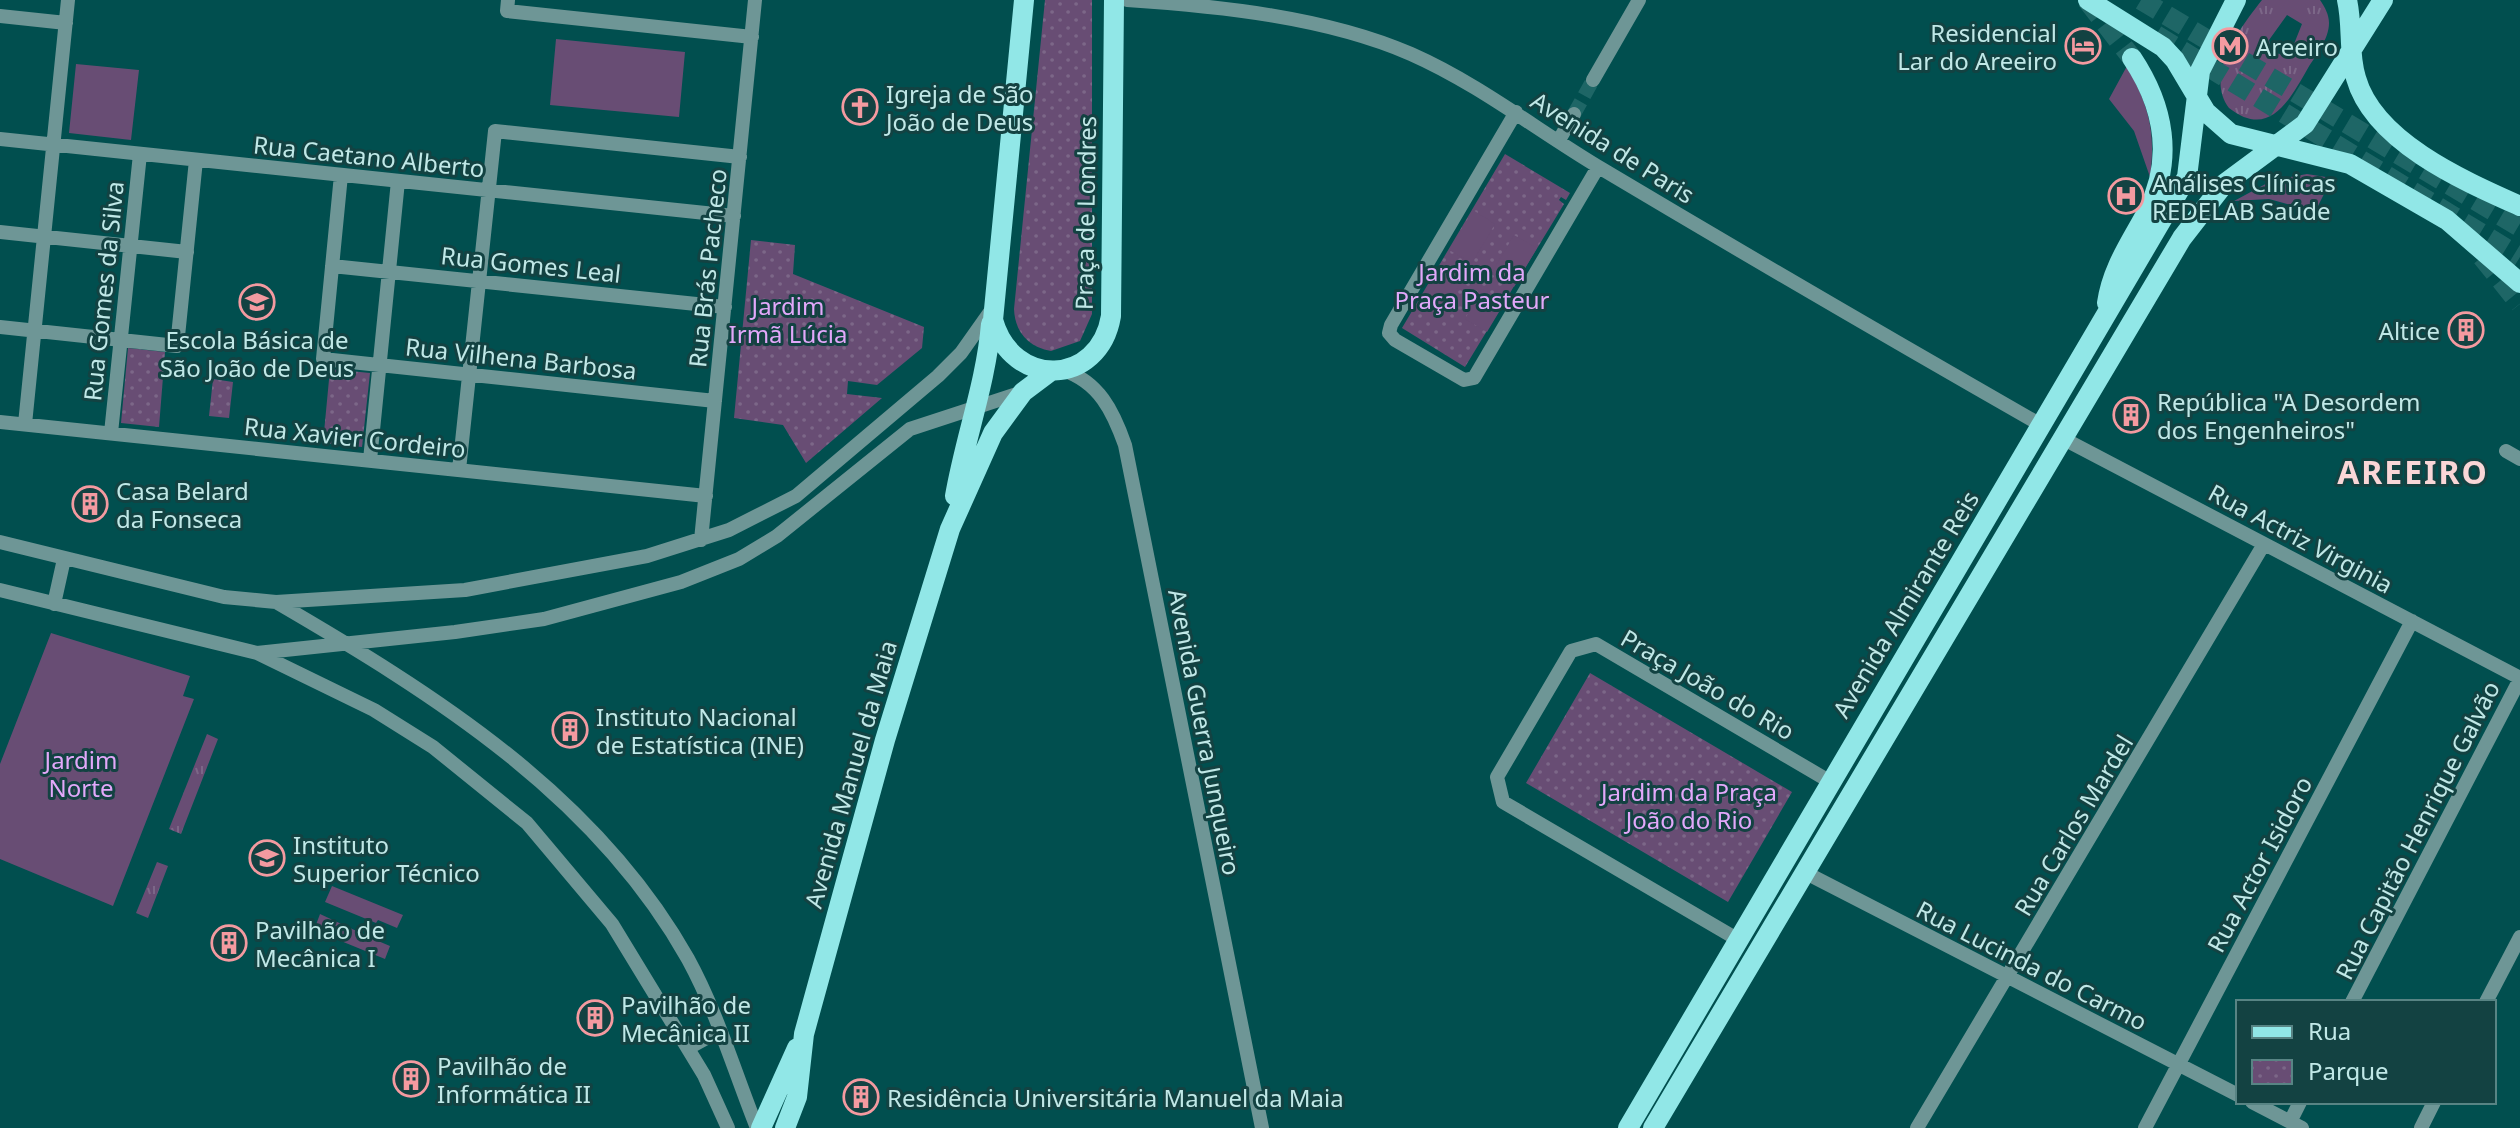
<svg xmlns="http://www.w3.org/2000/svg" width="2520" height="1128" font-family="'Noto Sans',sans-serif">
<defs>
<pattern id="grass-tufts" width="24" height="20" patternUnits="userSpaceOnUse" patternTransform="scale(2)"><rect width="24" height="20" fill="#684d74"/><path d="M3 7l-1-3M5 7V3M7 7l1-3M15 17l-1-3M17 17v-4M19 17l1-3" fill="none" stroke="#7c6788"/></pattern>
<pattern id="park-dots" width="8" height="8" patternUnits="userSpaceOnUse" patternTransform="scale(2)"><rect width="8" height="8" fill="#684d74"/><path d="M2 2h.1M6 6h.1" fill="none" stroke="#7c6788" stroke-width="1.8" stroke-linecap="round"/></pattern>
</defs>
<rect width="100%" height="100%" fill="#014f4f"/>
<path fill="url(#grass-tufts)" fill-rule="evenodd" d="M2262 0H2320C2325 7 2329 15 2329 23 2329 39 2316 55 2308 68 2290 99 2270 140 2229 108 2204 75 2240 28 2262 0ZM2287 15 2302 24 2292 49 2279 54 2271 49 2269 40Z
M207 734 218 739 181 834 169 829Z
M157 862 168 866 148 918 136 913Z"/>
<path fill="url(#park-dots)" d="M1045 0H1092V314L1080 341 1051 351C1028 347 1015 332 1014 309Z
M1505 154 1570 193 1566 200 1561 197 1559 200 1564 204 1465 367 1402 328Z
M751 240 795 245 793 274 924 327 922 348 877 385 848 381 847 394 882 398 806 463 783 425 734 418Z
M128 348 165 352 159 427 121 423Z
M330 369 370 373 362 447 323 443Z
M213 379 233 382 229 418 209 416Z
M1590 673 1792 792 1728 902 1526 783Z"/>
<path fill="#684d74" d="M556 39 685 52 679 117 550 105Z
M76 64 139 70 131 140 69 133Z
M2127 66C2149 107 2156 131 2150 177L2134 131 2109 99Z
M2307 174 2332 178 2315 212 2269 199 2234 201 2273 180Z
M1473 210 1495 224 1472 263 1449 250Z
M1514 235 1537 248 1514 287 1491 274Z
M1441 265 1463 278 1446 308 1423 294Z
M1482 289 1505 302 1487 332 1465 319Z
M51 633 190 676 183 696 194 699 113 906 0 859V764Z
M332 886 403 915 397 928 378 920 376 923 325 902Z
M320 914 363 934H372L371 938 390 946 385 959 314 930Z"/>
<g fill="none" stroke-linecap="round" stroke-linejoin="round">
<path stroke="#1e6666" stroke-width="14" stroke-dasharray="14 7" stroke-linecap="butt" d="M1574 114 1593 80"/>
<path stroke="#1e6666" stroke-width="20" stroke-dasharray="20 10" stroke-linecap="butt" d="M2087 0 2132 58
M2141 0 2520 227
M2156 35 2520 257
M2482 257 2520 304"/>
<path stroke="#6e9696" stroke-width="14" d="M508 0 507 11 752 37
M1127 0C1218 6 1326 17 1411 54 1479 84 1538 131 1602 169 1748 256 1894 341 2041 425
M0 16 66 23
M1593 80 1639 0
M1516 112 1391 325 1389 333 1395 340 1464 380 1474 378 1598 167
M0 139 734 216
M1559 140 1574 114
M341 175 323 359 715 401
M0 232 187 252
M332 266 725 307
M0 327 177 346 196 160
M1063 370C1099 382 1113 411 1125 445L1262 1128
M0 422 706 496
M25 424 68 0
M111 433 140 154
M2062 438 2520 678
M2506 451 2520 459
M370 460 398 181
M459 470 495 131 740 157
M701 540 755 0
M0 542 224 597 276 602 465 590 647 556 729 530 796 496 938 376 961 353 990 312
M0 590 257 653 374 710 433 747 527 823 612 924 704 1075 728 1128
M276 602C434 694 596 795 688 959 717 1012 735 1073 757 1128
M54 604 64 559
M257 653 455 632 544 619 681 582 739 559 777 536 910 429 1023 392
M1806 873 2238 1095
M1737 939 1503 802 1497 777 1571 651 1596 644 1829 781
M2352 1002 2520 679
M2486 1002 2520 937
M688 1048 719 1031
M2252 1102 2302 1128
M2290 1122 2300 1102
M1917 1128 2264 544
M2145 1128 2412 621
M2421 1128 2434 1102"/>
<path stroke="#91e7e7" stroke-width="20" d="M1024 0 993 320C1012 389 1099 387 1111 316L1114 0
M2088 0 2163 47 2175 60 2206 112 2231 134 2350 164 2447 220 2520 283
M2347 0C2353 26 2348 52 2356 78 2374 142 2464 181 2520 206
M2107 303C2112 268 2131 242 2147 212 2174 159 2164 106 2132 58
M955 496C965 438 986 383 991 324
M761 1128 797 1048
M785 1128 797 1097 804 1034 885 740 950 529 993 433 1023 392 1051 371
M1628 1128 2187 177 2200 71 2236 0
M1653 1128 2182 238 2224 184 2305 124 2383 0"/>
</g>
<defs>
<symbol id="hotel-ring" viewBox="-11 -11 22 22"><circle r="9.5" fill="#134242" stroke="#f49aa0" stroke-width="1.5"/><path d="M-6-4.5h1.5V1H6V5H4.5V3h-9V5H-6ZM-4 0a1.8 1.8 0 1 1 3.6 0ZM.5 0V-2.5h3Q6-2.5 6 0Z" fill="#f49aa0"/></symbol>
<symbol id="metro-ring" viewBox="-11 -11 22 22"><circle r="9.5" fill="#134242" stroke="#f49aa0" stroke-width="1.5"/><path d="M-5.5 5V-5H-3L0 0L3-5H5.5V5H3V-.5L0 4L-3-.5V5Z" fill="#f49aa0"/></symbol>
<symbol id="church-ring" viewBox="-11 -11 22 22"><circle r="9.5" fill="#134242" stroke="#f49aa0" stroke-width="1.5"/><path d="M-1.2-6h2.4v3.5h3.3v2.4h-3.3V6h-2.4V-.1h-3.3v-2.4h3.3Z" fill="#f49aa0"/></symbol>
<symbol id="hospital-ring" viewBox="-11 -11 22 22"><circle r="9.5" fill="#134242" stroke="#f49aa0" stroke-width="1.5"/><path d="M-5-5h3v3.5h4V-5h3V5h-3V1.5h-4V5h-3Z" fill="#f49aa0"/></symbol>
<symbol id="school-ring" viewBox="-11 -11 22 22"><circle r="9.5" fill="#134242" stroke="#f49aa0" stroke-width="1.5"/><path d="M0-5L7-2L0 1L-7-2ZM-4 1L0 2.5L4 1V4Q0 6-4 4Z" fill="#f49aa0"/></symbol>
<symbol id="building-ring" viewBox="-11 -11 22 22"><circle r="9.5" fill="#134242" stroke="#f49aa0" stroke-width="1.5"/><path d="M-4-6H4V6H1V3H-1V6H-4ZM-2.5-4.3h1.7v1.8h-1.7ZM.8-4.3h1.7v1.8H.8ZM-2.5-1h1.7V.8h-1.7ZM.8-1h1.7V.8H.8Z" fill="#f49aa0"/></symbol>
<symbol id="university-ring" viewBox="-11 -11 22 22"><circle r="9.5" fill="#134242" stroke="#f49aa0" stroke-width="1.5"/><path d="M0-5L7-2L0 1L-7-2ZM-4 1L0 2.5L4 1V4Q0 6-4 4Z" fill="#f49aa0"/></symbol>
</defs>
<g fill-rule="evenodd">
<use href="#hotel-ring" x="2063" y="26" width="40" height="40"/>
<use href="#metro-ring" x="2210" y="26" width="40" height="40"/>
<use href="#church-ring" x="840" y="87" width="40" height="40"/>
<use href="#hospital-ring" x="2106" y="176" width="40" height="40"/>
<use href="#school-ring" x="237" y="282" width="40" height="40"/>
<use href="#building-ring" x="2446" y="310" width="40" height="40"/>
<use href="#building-ring" x="2111" y="395" width="40" height="40"/>
<use href="#building-ring" x="70" y="484" width="40" height="40"/>
<use href="#building-ring" x="550" y="710" width="40" height="40"/>
<use href="#university-ring" x="247" y="838" width="40" height="40"/>
<use href="#building-ring" x="209" y="923" width="40" height="40"/>
<use href="#building-ring" x="575" y="998" width="40" height="40"/>
<use href="#building-ring" x="391" y="1059" width="40" height="40"/>
<use href="#building-ring" x="841" y="1077" width="40" height="40"/>
</g>
<g text-anchor="middle" dominant-baseline="central" stroke-width="6" stroke-linejoin="round" paint-order="stroke">
<g font-size="24" fill="#c0e8e7" stroke="#134242" text-anchor="start">
<text x="2057" y="32" text-anchor="end">Residencial<tspan x="2057" dy="28">Lar do Areeiro</tspan></text>
<text x="2256" y="46">Areeiro</text>
<text x="886" y="93">Igreja de São<tspan x="886" dy="28">João de Deus</tspan></text>
<text x="2152" y="182">Análises Clínicas<tspan x="2152" dy="28">REDELAB Saúde</tspan></text>
<text x="2440" y="330" text-anchor="end">Altice</text>
<text x="257" y="339" text-anchor="middle">Escola Básica de<tspan x="257" dy="28">São João de Deus</tspan></text>
<text x="2157" y="401">República "A Desordem<tspan x="2157" dy="28">dos Engenheiros"</tspan></text>
<text x="116" y="490">Casa Belard<tspan x="116" dy="28">da Fonseca</tspan></text>
<text x="596" y="716">Instituto Nacional<tspan x="596" dy="28">de Estatística (INE)</tspan></text>
<text x="293" y="844">Instituto<tspan x="293" dy="28">Superior Técnico</tspan></text>
<text x="255" y="929">Pavilhão de<tspan x="255" dy="28">Mecânica I</tspan></text>
<text x="621" y="1004">Pavilhão de<tspan x="621" dy="28">Mecânica II</tspan></text>
<text x="437" y="1065">Pavilhão de<tspan x="437" dy="28">Informática II</tspan></text>
<text x="887" y="1097">Residência Universitária Manuel da Maia</text>
</g>
<g font-size="24" fill="#c0e8e7" stroke="#134242">
<text transform="translate(1613 147) rotate(32)">Avenida de Paris</text>
<text transform="translate(369 156) rotate(6)">Rua Caetano Alberto</text>
<text transform="translate(1085 213) rotate(-89)">Praça de Londres</text>
<text transform="translate(531 264) rotate(6)">Rua Gomes Leal</text>
<text transform="translate(707 268) rotate(-84)">Rua Brás Pacheco</text>
<text transform="translate(103 291) rotate(-84)">Rua Gomes da Silva</text>
<text transform="translate(521 358) rotate(6)">Rua Vilhena Barbosa</text>
<text transform="translate(355 437) rotate(6)">Rua Xavier Cordeiro</text>
<text transform="translate(2301 538) rotate(28)">Rua Actriz Virginia</text>
<text transform="translate(1905 604) rotate(-59)">Avenida Almirante Reis</text>
<text transform="translate(1708 684) rotate(30)">Praça João do Rio</text>
<text transform="translate(1205 732) rotate(79)">Avenida Guerra Junqueiro</text>
<text transform="translate(850 774) rotate(-74)">Avenida Manuel da Maia</text>
<text transform="translate(2073 825) rotate(-59)">Rua Carlos Mardel</text>
<text transform="translate(2417 830) rotate(-63)">Rua Capitão Henrique Galvão</text>
<text transform="translate(2259 864) rotate(-62)">Rua Actor Isidoro</text>
<text transform="translate(2032 965) rotate(27)">Rua Lucinda do Carmo</text>
</g>
<g font-size="24" fill="#e2a8fa" stroke="#134242">
<text x="1472" y="271">Jardim da<tspan x="1472" dy="28">Praça Pasteur</tspan></text>
<text x="788" y="305">Jardim<tspan x="788" dy="28">Irmã Lúcia</tspan></text>
<text x="81" y="759">Jardim<tspan x="81" dy="28">Norte</tspan></text>
<text x="1689" y="791">Jardim da Praça<tspan x="1689" dy="28">João do Rio</tspan></text>
</g>
<g font-size="32" font-weight="bold" letter-spacing="2" fill="#fad6d7" stroke="#134242">
<text x="2413" y="471">AREEIRO</text>
</g>
</g>
<rect x="2236" y="1000" width="260" height="104" fill="#134242" stroke="#588484" stroke-width="2"/>
<rect x="2252" y="1026" width="40" height="12" fill="#91e7e7" stroke="#588484" stroke-width="2"/>
<text x="2308" y="1040" font-size="24" fill="#c0e8e7">Rua</text>
<rect x="2252" y="1060" width="40" height="24" fill="url(#park-dots)" stroke="#588484" stroke-width="2"/>
<text x="2308" y="1080" font-size="24" fill="#c0e8e7">Parque</text>
</svg>
